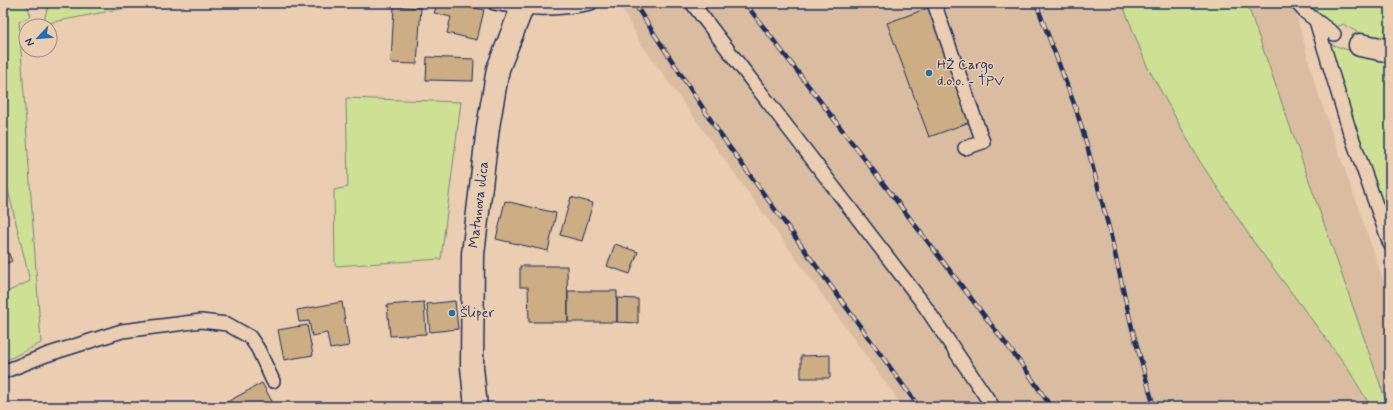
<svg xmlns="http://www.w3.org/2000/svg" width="1393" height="410" font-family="Mynerve,sans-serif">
<rect width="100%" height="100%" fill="#ebcdb1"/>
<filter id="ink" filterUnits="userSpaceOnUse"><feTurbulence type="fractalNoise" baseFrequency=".025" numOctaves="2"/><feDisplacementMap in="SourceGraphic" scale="8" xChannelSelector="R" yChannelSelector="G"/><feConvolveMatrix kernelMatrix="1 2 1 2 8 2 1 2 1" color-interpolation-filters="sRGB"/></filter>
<g filter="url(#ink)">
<path fill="#dabda0" d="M619 3H1293L1315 84 1390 299V407H903L639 41Z"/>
<path fill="#cde094" stroke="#748879" d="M3 3H26L31 16 19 22 41 343 3 362V294L30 281 3 169Z
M49 3H151L43 24Z
M1122 3H1247L1388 407H1371L1347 367 1253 241 1199 160 1147 66Z
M1312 3H1390V44L1357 32 1343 24 1335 28 1310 7Z
M1327 43 1378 60 1390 62V234Z
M346 98 461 102 441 259 335 266 334 190 348 187Z"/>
<path fill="#cdad83" stroke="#1b2f5e" d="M427 3H455L484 10 477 40 447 33 451 17 434 13 436 8 426 6Z
M394 6 421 8 417 64 391 63Z
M928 8 970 122 929 137 887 23Z
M427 57 474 59 473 81 426 80Z
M571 197 593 203 582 241 560 235Z
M505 201 556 213 548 251 496 239Z
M3 241 12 261 3 265Z
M615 244 638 252 630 274 607 266Z
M520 266H567L568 322H529L528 287H520Z
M568 291H617V322H568Z
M617 298 638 299V323L617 322Z
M455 301 458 329 430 332 427 304Z
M342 302 349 346 330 349 327 333 312 336 309 321 299 322 297 310Z
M424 302 426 334 390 336 387 305Z
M307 325 313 355 284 360 278 330Z
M830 355V378H801V356Z
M262 383 275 407H218Z"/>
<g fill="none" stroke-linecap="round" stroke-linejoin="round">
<defs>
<path id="service" d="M494 3C527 10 559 10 591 3
M692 3 922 302 993 407
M934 3 983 142 965 148
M1297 3 1305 12 1334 34
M1316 21 1349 129 1390 244
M3 372 46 355 122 331 201 321 227 324 250 337 258 349 273 381"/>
<g id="minor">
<path d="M1360 45 1390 51"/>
<path id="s1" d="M476 407 472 367 473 254 488 127 498 69 524 3"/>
</g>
</defs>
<use href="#service" stroke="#1b2f5e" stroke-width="16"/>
<use href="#minor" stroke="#1b2f5e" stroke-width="25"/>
<use href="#service" stroke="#ebcdb1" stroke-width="13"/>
<use href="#minor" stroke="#ebcdb1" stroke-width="22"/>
<defs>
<path id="rail" d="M634 3 720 134 919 407
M745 3 1026 370 1051 407
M1036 3 1076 109 1086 142 1110 232 1132 328 1154 407"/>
</defs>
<use href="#rail" stroke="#1b2f5e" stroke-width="4.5"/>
<use href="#rail" stroke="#ebcdb1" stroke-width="3" stroke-dasharray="9" stroke-linecap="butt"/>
</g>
</g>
<g fill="#1f6fb2" stroke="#ebcdb1" stroke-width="1.5">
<circle cx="929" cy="73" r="4"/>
<circle cx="452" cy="313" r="4"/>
</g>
<g text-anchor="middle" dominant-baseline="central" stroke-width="3" stroke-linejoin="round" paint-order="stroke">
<g font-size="14" fill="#1b2f5e" stroke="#ebcdb1" text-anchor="start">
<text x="937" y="65">HŽ Cargo<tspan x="937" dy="16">d.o.o. - TPV</tspan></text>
<text x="460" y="313">Šliper</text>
</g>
<g font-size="14" fill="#1b2f5e" stroke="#ebcdb1">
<text stroke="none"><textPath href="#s1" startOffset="203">Matunova ulica</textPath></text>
</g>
</g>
<rect width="1393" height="410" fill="none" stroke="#ebcdb1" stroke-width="16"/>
<rect x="8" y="8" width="1377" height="394" fill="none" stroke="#1b2f5e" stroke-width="1.5" filter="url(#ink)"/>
<g transform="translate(38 38) rotate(244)"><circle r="19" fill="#ebcdb1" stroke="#988e90"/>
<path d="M0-3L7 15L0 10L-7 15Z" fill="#1f6fb2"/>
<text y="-6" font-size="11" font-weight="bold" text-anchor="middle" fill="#1b2f5e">N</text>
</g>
</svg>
